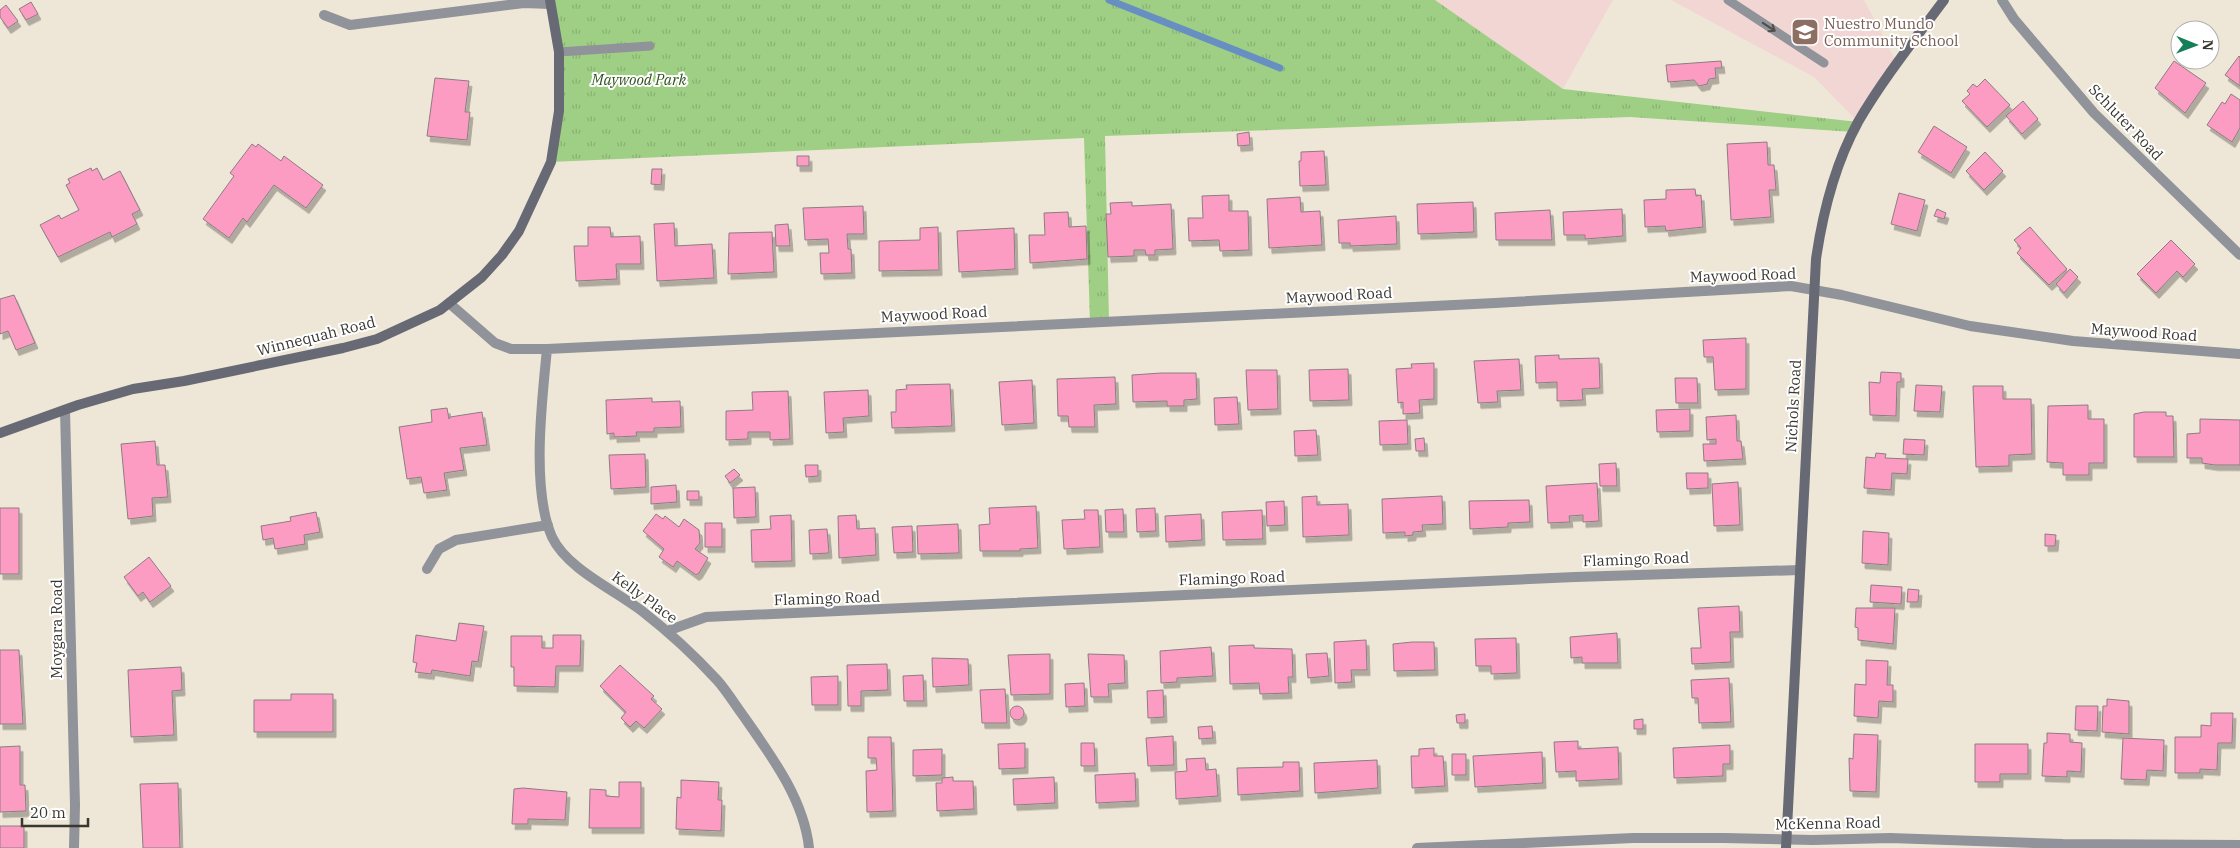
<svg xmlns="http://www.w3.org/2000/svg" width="2240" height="848" font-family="'IBM Plex Serif',serif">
<defs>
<pattern id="park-tufts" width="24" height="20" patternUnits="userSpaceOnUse" patternTransform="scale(1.25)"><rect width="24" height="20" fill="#9ecf84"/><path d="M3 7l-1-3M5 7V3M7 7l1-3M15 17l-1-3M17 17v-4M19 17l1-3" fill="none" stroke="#89b272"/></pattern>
<filter id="shadow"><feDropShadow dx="3" dy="5.5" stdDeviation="0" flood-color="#0004"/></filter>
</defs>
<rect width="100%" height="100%" fill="#eee7d7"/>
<path fill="#f1d6d4" d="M1435 0H1613L1563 89Z
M1671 0H1864L1897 63 1858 122 1814 77Z"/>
<path fill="url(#park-tufts)" d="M550 0H1435L1563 89 1858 122 1854 132 1630 117 1105 136 1109 321 1090 322 1084 138 551 162 559 111Z"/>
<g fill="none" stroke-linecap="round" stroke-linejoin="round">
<path stroke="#688fc1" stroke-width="7" d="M1109 0 1280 68"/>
</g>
<path fill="#fc9cc2" stroke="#8d7c82" filter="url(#shadow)" d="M31 2 38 14 26 20 19 9Z
M6 5 18 21 8 28 0 17V10Z
M2239 56 2240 57V86L2225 75Z
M1721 61 1722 68H1715L1716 78 1709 79 1707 84 1699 86 1694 80 1668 82 1666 65Z
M2174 61 2206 83 2185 113 2155 88Z
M435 78 469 81 465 112H470L467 140 427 136Z
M1985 79 2010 105 1987 127 1962 101 1970 94 1967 91 1973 84 1977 87Z
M2231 94 2240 100V128L2232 142 2207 125 2222 102 2225 104Z
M2023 101 2038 119 2022 134 2006 116Z
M1934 126 1967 147 1951 173 1918 152Z
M1249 132 1250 145 1238 146 1237 134Z
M1767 142 1768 165H1774L1776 190H1769L1771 217 1731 220 1727 144Z
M252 144 256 147 258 144 281 161 284 156 323 185 306 208 274 185 247 222 243 218 229 238 203 219 234 176 230 173Z
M1324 151 1326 185 1300 186 1299 161H1301V152Z
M1985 152 2003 171 1984 190 1966 171Z
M797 156H809V166H797Z
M91 168 92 171 97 168 103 180 120 171 140 210 132 214 137 224 112 237 110 232 58 257 40 225 59 215 61 219 79 210 66 185 70 183 68 179Z
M652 169H662L661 185 651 184Z
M1695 189 1696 196 1701 195 1703 227 1666 231 1665 226 1645 227 1644 200 1666 199V190Z
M1899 193 1925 200 1917 231 1891 224Z
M1229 195V211H1248L1249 250 1220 251 1219 240 1189 241 1188 218H1203L1202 196Z
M1300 197 1301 212 1320 211 1322 245 1269 248 1267 199Z
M1132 202V206L1171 204 1173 249 1155 250V255H1146L1145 250H1134V256L1108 257 1106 214H1111L1110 203Z
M1473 202 1474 232 1418 234 1417 204Z
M863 206 864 234H847L848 249H851L852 273 821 274 820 253H829L828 239 805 240 803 208Z
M1622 209 1623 236 1585 239V235H1564L1563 212Z
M1937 209 1946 213 1944 219 1934 216Z
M1550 210 1552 240H1496L1495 213Z
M1068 212 1069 227 1086 226 1087 259 1030 263 1029 235H1045L1044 213Z
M1396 216 1397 244 1350 246V243H1339L1338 220Z
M674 223 675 246 712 244 714 278 657 281 654 224Z
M788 224 790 246H776L775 225Z
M588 227H610L611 237 640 236 641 264H616L617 279 576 281 574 246H588Z
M938 227 939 270 879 271V241L920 240V228Z
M2030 227 2067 269 2049 285 2017 253 2021 248 2014 240Z
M1014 228 1015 269 959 272 957 231Z
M772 232 774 272 728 274 729 233Z
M2171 240 2195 264 2183 277 2177 271 2156 293 2137 274Z
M2070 269 2078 277 2064 293 2056 284Z
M14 295 35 343 16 350 8 331 0 334V299Z
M1746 338V389L1715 390 1713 357H1704L1703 340Z
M1559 355V359L1599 358 1600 388 1582 389 1583 400 1557 401V382L1536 383 1535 356Z
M1519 359 1521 390 1497 391 1498 402 1478 403 1474 361Z
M1434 363V399L1419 400 1420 413 1403 414V402L1398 403 1396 369 1412 368 1411 364Z
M1348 369 1349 400 1310 401 1309 370Z
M1246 370H1277L1278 409 1248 410Z
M1881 372 1901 373V382H1897L1896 416 1870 415 1869 382 1880 383Z
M1161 373H1196L1197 399 1184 400V406H1167V401L1133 402 1132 375Z
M1115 377 1116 404 1094 405 1095 427H1069L1068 416H1058L1057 379Z
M1675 378H1697L1698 403H1676Z
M1032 380 1034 423 1002 425 999 382Z
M950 384 952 426 892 428 891 412H896V390L907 389 906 385Z
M1916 385 1942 386 1940 412 1914 411Z
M1973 386H2003V399H2031L2032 454 2009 455V466L1976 467Z
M868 390 869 416 843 418 844 432 826 433 824 392Z
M788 391 790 439 770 440V432H748V439L726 440V411L753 410 752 392Z
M1237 397 1239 424 1215 425 1214 398Z
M652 398V402L680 401 681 427 654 428V432H636L637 436 614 437V433L607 434 606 400Z
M2088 405V419H2104V463H2089V475H2063V463L2047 462 2048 406Z
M447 408 449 419 450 417 482 412 487 445 460 448 464 470 444 473 447 490 424 493 421 477 407 479 399 427 432 422 431 410Z
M1690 409V431L1657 432 1656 410Z
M2144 412H2166V416H2173L2174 457H2134V414Z
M1736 415 1737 441H1741L1743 459 1704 461 1703 444H1716V439L1707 440 1706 417Z
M2200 419 2240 420V465H2215L2202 463V458H2187V434L2200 433Z
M1407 420 1408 444 1380 445 1379 421Z
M1316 430 1318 455 1295 456 1294 431Z
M1424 438 1425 451H1416L1415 439Z
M1904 439 1925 440 1924 455 1903 454Z
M155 441 157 465H165L168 497 152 498 153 516 128 519 121 444Z
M1876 453 1886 454 1885 458 1908 459 1907 474 1892 473 1891 490 1864 488 1866 457 1875 458Z
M645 454 646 487 611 489 609 455Z
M1616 463 1617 486H1600L1599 464Z
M805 465H818V476L806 477Z
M734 469 740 475 730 483 725 476Z
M1686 473H1708V488L1687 489Z
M1738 482 1740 525 1714 526 1712 484Z
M1597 483 1599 521 1583 522V515L1569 516 1570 522 1548 523 1546 486Z
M676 485 677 502 651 504V487Z
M755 487 756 517 734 518 733 488Z
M687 491H699V500H687Z
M1317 496V505L1348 504 1349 535 1303 537 1302 497Z
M1442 496 1443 524 1422 525 1423 531 1413 532V535L1405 536V532L1383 533 1382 499Z
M1529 500 1530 522 1508 523V527L1470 529 1469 501Z
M1284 501 1285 525 1267 526 1266 502Z
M1036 506 1038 548 1020 549V551H980L979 525 990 524 989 508Z
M0 508H19V574H0Z
M1155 508 1156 531 1137 532 1136 509Z
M1123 509 1124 532H1106L1105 510Z
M1084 510H1098L1100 547 1064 549 1062 520 1085 519Z
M1262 510 1263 539 1223 540 1222 512Z
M316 512 320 532 304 535 305 544 275 549 273 538 263 540 261 526 291 521 290 517Z
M656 514 663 519 665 516 679 527 684 519 699 530 700 543 695 549 708 558 699 573 696 575 677 561 673 567 659 557 664 549 643 531Z
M1201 514 1202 540 1166 542 1165 516Z
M791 515 792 561 752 562 751 530 771 529 770 516Z
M856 515 857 529 875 528 876 555 839 558 838 516Z
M705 523H722V547H705Z
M958 524 959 553 918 554 917 526Z
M912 526 913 552 894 553 892 527Z
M827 529 829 553 810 554 809 530Z
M1863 531 1889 533 1888 565 1862 563Z
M2045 534 2056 535 2055 546H2045Z
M149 557 171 586 150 602 143 592 138 596 124 577Z
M1871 585 1902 587 1901 604 1870 602Z
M1908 589 1919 590 1918 602H1907Z
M1739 606 1740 632H1730L1731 662 1692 664 1691 648H1701L1698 608Z
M1856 608H1895L1893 644 1858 640V628L1855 627Z
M459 623 484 626 478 662 472 661 470 676 432 670 431 674 415 672 417 663 413 662 416 635 456 641Z
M1617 633 1618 663H1582V657L1571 658 1570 637Z
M553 635H581L580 666H556L555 687 514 686V667H511V636H542V648H553Z
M1516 638 1517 673 1491 674V666H1476L1475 639Z
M1366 640 1367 670H1351L1352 682 1335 683 1334 642Z
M1412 642H1434L1435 670 1394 671 1393 644Z
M1254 645V648L1292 649 1293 677H1288L1289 693 1260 694 1259 683 1230 684 1229 646Z
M1211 647 1213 676 1177 678V682L1161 683 1160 651Z
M0 650H19L23 724H0Z
M1327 653 1329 676 1308 678 1306 654Z
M1050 654V694L1011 695 1008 655Z
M1088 654 1124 655 1125 683 1108 684 1109 697H1091Z
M932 658 968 659 969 685 933 687Z
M1866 660 1888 661 1887 685H1893V702L1879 701 1878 718 1854 716 1855 684 1866 685Z
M887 664 888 690 861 691V706H848L847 665Z
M620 665 654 696 651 699 662 709 644 728 636 721 630 727 621 718 626 712 600 686Z
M181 667 182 690 172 691 174 735 131 737 128 670Z
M923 675 924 701H904L903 676Z
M838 676V705H812L811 677Z
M1729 678 1731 722 1699 723 1698 698H1692L1691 680Z
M1084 683 1085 706 1066 707 1065 684Z
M1005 689 1007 723H982L980 690Z
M1163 690 1164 717 1148 718 1147 691Z
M291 694H333V732H254V700H291Z
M2107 699 2129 701V734L2102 732 2103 706H2107Z
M1010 713a7 7 0 1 1 14 0a7 7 0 1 1-14 0Z
M2076 706H2098L2097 731 2075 730Z
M2211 713H2233L2232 743H2218L2217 770 2200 769V773H2175V737H2201V725L2211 726Z
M1465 714V723H1457L1456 715Z
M1643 719V729H1634V720Z
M1212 726 1213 738 1199 739 1198 727Z
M2047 733 2070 734V742L2082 743 2081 772 2067 771V777L2042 776 2044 743H2047Z
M1854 734 1878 735 1876 792 1850 791 1849 758 1853 759Z
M1173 736 1174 765 1148 766 1146 738Z
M868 737H891L893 811 867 812 866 771 877 770 876 758H868Z
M2123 738 2164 740 2163 771 2147 770 2146 780 2121 779Z
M1578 741V749L1618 747 1619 779 1576 781V771L1556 772 1554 742Z
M1025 743V768L999 769 998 744Z
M1081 743H1094L1095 766H1081Z
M1975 744H2028V774H2000V782H1975Z
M1730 745V764H1723V776L1674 778 1673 748Z
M20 746V785H25L26 811 0 812V747Z
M1434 748V756H1443L1445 786 1412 788 1411 756H1419V749Z
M942 749V775L913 776V750Z
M1542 752 1543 783 1475 787 1473 756Z
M1452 754H1466V775H1452Z
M1205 758 1206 770 1216 769 1218 796 1176 799 1175 772 1187 771 1186 759Z
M1377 760 1378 788 1315 793 1314 763Z
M1283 762H1299L1300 791 1238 795 1237 768 1283 767Z
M1135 773 1136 801 1096 803 1095 775Z
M953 777V781H973L974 809 937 811 936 783H942V778Z
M1054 777 1055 803 1014 805 1013 779Z
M681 780 719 782 718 800H722L721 831 676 829 677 797 681 798Z
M619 782H641V828H589L590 789 606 790V796L619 797Z
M178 783 180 848H143L140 784Z
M523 788 567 792 565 820 528 819V824H512L514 789Z
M0 826H24V848H0Z"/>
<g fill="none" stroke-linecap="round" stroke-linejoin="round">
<path stroke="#909399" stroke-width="9" d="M1728 0 1824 63
M559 52 650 46"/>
<path stroke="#909399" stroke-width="10" d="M2002 0 2014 19 2094 113 2240 255
M324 15 350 25 524 3 550 4
M449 303 495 343 511 349H547L1495 303 1791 286 1842 295 1970 326 2073 341 2240 354
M547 349C542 400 531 490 552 537 567 569 615 590 642 611 669 632 694 655 717 680 726 690 734 703 742 714 770 754 804 799 809 848
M65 410 75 805 74 848
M427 569 439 549 456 540 548 525
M667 631 706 617 1575 577 1800 570
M1417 848 1633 838H1724L1813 840 1890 838 2063 844 2240 845"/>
<path stroke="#676a74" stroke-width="10" d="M0 433 78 405 133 389 184 381 343 348 377 339 440 310 482 277 502 255 519 231 551 162 559 111V52L550 0
M1786 848 1816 259C1823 211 1835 164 1858 122 1883 79 1915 39 1944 0"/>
</g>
<defs><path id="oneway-shaft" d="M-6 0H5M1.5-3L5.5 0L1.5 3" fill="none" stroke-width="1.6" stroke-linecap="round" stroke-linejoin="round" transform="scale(1.25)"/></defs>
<use stroke="#504e4b" href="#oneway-shaft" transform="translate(1769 27) rotate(33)"/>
<defs>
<symbol id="school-square" viewBox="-11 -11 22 22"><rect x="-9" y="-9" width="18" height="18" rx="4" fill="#8d6e63" stroke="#fff"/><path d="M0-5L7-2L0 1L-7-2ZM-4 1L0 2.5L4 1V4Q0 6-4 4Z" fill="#fff"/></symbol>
</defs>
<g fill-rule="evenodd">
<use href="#school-square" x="1789" y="16" width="32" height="32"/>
</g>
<g text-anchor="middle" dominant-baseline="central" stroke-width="4" stroke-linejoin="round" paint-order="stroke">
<g font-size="15" fill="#785e54" stroke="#fff" text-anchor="start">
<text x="1824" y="23">Nuestro Mundo<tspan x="1824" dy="17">Community School</tspan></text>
</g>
<g font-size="15" font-style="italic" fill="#30521b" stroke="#fff">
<text x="639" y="79">Maywood Park</text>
</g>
<g font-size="15" fill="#3a3731" stroke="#fff">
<text transform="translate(2126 122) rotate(46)">Schluter Road</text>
<text transform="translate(1743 275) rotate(-2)">Maywood Road</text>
<text transform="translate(1339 295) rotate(-3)">Maywood Road</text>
<text transform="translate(934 314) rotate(-3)">Maywood Road</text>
<text transform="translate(2144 332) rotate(4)">Maywood Road</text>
<text transform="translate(316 336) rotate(-14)">Winnequah Road</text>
<text transform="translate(1793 406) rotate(-87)">Nichols Road</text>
<text transform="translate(1636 559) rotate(-2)">Flamingo Road</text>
<text transform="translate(1232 578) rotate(-2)">Flamingo Road</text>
<text transform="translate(645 597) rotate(36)">Kelly Place</text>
<text transform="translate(827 598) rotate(-2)">Flamingo Road</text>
<text transform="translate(56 629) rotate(-90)">Moygara Road</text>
<text transform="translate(1828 823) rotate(-1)">McKenna Road</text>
</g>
</g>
<g transform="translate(2195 45) rotate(91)"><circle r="24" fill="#ffffff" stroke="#b0afad"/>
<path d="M0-4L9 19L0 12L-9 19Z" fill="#167f5a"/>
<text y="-8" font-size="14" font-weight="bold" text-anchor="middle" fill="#3a3731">N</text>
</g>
<path d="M22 818v8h66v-8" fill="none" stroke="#3a3731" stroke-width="2.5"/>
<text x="30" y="818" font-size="15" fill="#3a3731" stroke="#ffffff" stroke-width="4" paint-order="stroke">20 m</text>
</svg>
